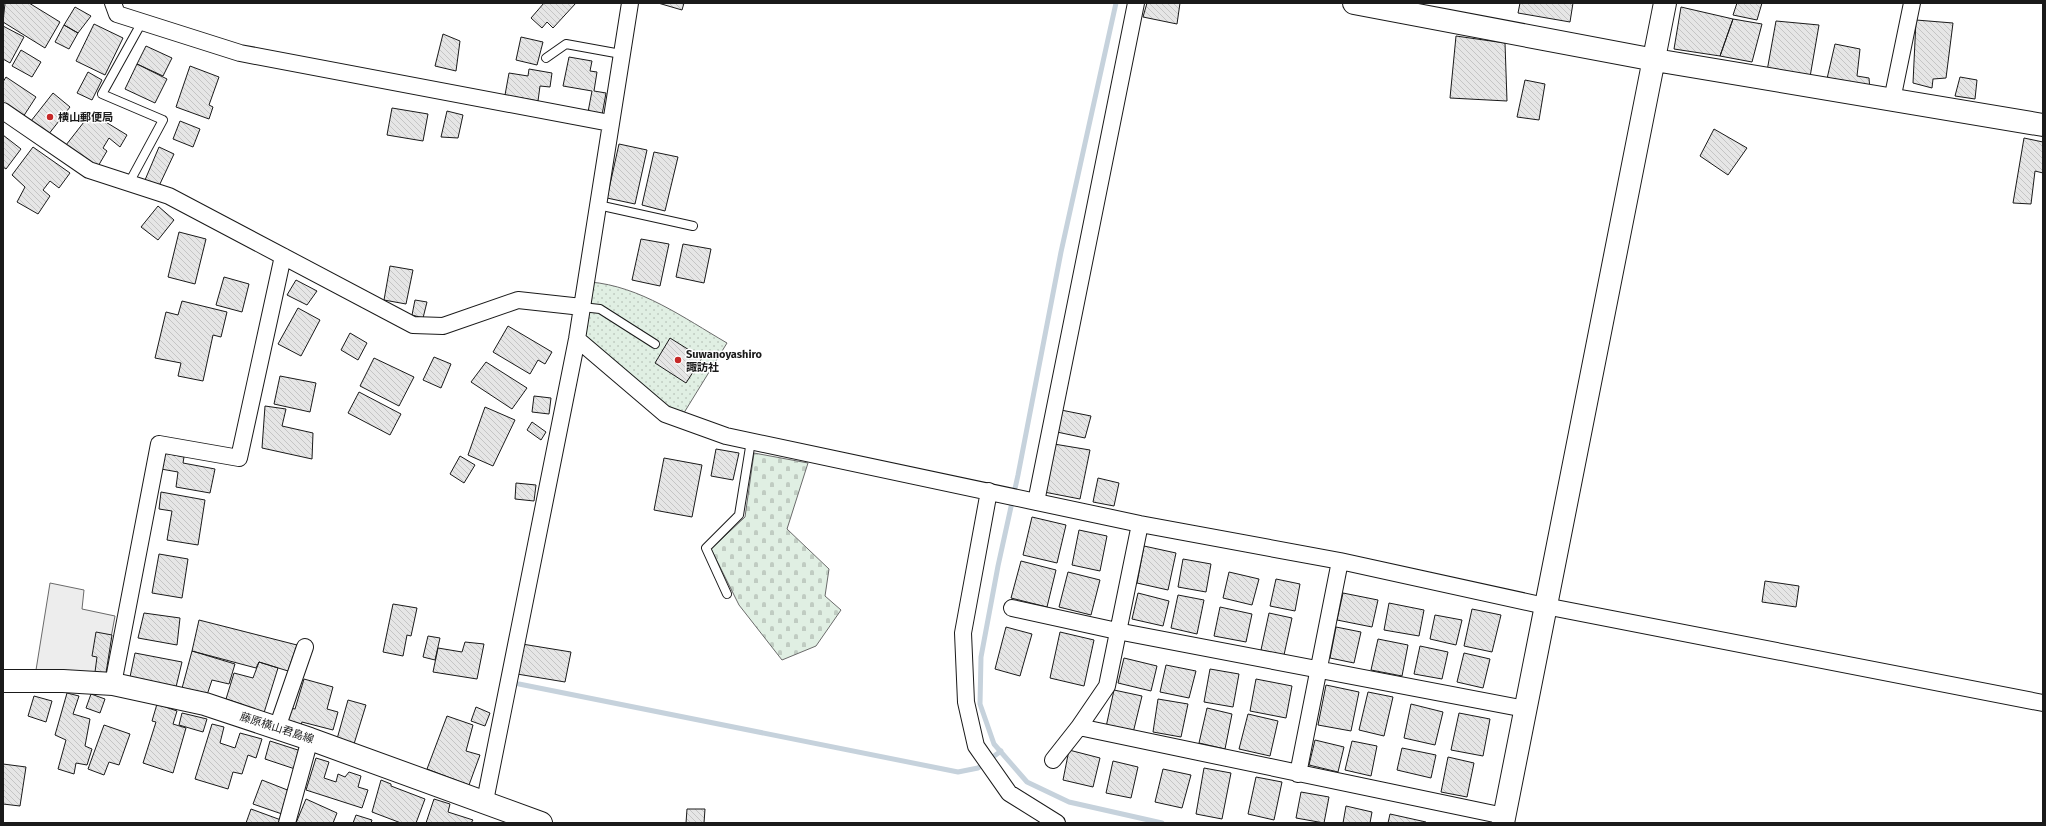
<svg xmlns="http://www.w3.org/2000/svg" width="2046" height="826" font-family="'Fira Sans','Noto Sans JP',sans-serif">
<defs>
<pattern id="cemetery-stones" width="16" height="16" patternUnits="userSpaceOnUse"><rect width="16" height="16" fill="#e0efe3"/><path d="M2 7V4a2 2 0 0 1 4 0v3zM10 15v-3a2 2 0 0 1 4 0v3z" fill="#c0ccc2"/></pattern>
<pattern id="park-dots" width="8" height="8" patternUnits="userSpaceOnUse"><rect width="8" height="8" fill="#e0efe3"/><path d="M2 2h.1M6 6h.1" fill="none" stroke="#c0ccc2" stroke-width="1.8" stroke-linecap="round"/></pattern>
<pattern id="building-back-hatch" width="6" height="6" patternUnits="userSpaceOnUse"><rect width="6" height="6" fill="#e6e6e6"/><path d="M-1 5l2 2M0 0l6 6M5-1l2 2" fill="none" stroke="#c5c5c5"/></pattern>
</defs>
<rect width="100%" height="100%" fill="#fff"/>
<path fill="url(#cemetery-stones)" stroke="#6a6a6a" d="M754 453 808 463 787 529 829 569 825 596 841 610 816 646 782 660 739 605 711 549 745 517Z"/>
<path fill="url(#park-dots)" stroke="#6a6a6a" d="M590 282C640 286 684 318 727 343L682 416 667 409 579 338Z"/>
<path fill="#ededed" stroke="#6a6a6a" d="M50 583 84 590 82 609 115 616 104 676 36 670Z"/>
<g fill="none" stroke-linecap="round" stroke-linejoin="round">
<path stroke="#c6d2dc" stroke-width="5" d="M1116 3 1061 252 1018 475 998 566 981 657 980 704 994 744 1027 782 1069 802 1162 823
M519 684 958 772 978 768 1001 751"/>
</g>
<path fill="url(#building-back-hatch)" stroke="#1a1a1a" d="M5 3H29L60 22 45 48 3 22Z
M544 3H576L553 28 547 22 542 28 531 18Z
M658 3H684L682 10Z
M1147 3H1180L1177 24 1143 17Z
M1520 3H1573L1570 22 1518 13Z
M1737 3H1762L1757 20 1733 15Z
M75 7 91 16 78 33 64 25Z
M1681 7 1733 19 1720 56 1674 49Z
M1733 19 1762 24 1752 62 1720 56Z
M1916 20 1953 23 1946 78 1933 79 1932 88 1913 83Z
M1776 21 1819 25 1810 77 1767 71Z
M94 24 123 38 105 75 76 61Z
M64 25 78 33 69 49 55 42Z
M3 26 24 37 10 63 3 59Z
M443 34 460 41 456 71 435 66Z
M1456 36 1505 43 1507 101 1450 98Z
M521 37 543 42 537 65 516 60Z
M1835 44 1860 49 1857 76 1869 78 1870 90 1826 83Z
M146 46 172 58 163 76 137 64Z
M21 50 41 62 32 77 12 66Z
M569 57 592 61 590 71 597 72 594 91 606 93 602 115 588 112 592 91 563 86Z
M137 64 167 79 155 103 125 89Z
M190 66 219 77 209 105 213 107 209 119 176 107Z
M529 69 552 73 550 87 540 86 538 101 505 95 509 73 528 76Z
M88 72 102 80 92 100 77 93Z
M6 77 36 97 23 117 3 103V82Z
M1960 77 1977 80 1975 99 1955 96Z
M1525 80 1545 84 1539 120 1517 117Z
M53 93 70 107 48 135 31 121Z
M392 108 428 114 423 141 387 135Z
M447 111 463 115 458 138 441 137Z
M91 113 127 135 120 147 109 138 103 148 107 151 97 168 66 145Z
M180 121 200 129 193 147 173 139Z
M1714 129 1747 148 1728 175 1700 156Z
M3 135 21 149 6 169 3 167Z
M2024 138 2043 142V173L2035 171 2031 204 2013 203Z
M619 144 647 150 635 204 607 198Z
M33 147 70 173 59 188 50 181 43 190 50 196 38 214 17 202 25 187 12 175Z
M159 147 174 154 159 186 145 180Z
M654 152 678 157 665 211 642 205Z
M158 206 174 220 158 240 141 227Z
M179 232 206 239 195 284 168 277Z
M641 239 669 244 660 286 632 280Z
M683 244 711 249 704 283 676 277Z
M390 266 413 270 406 304 384 300Z
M224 277 249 284 242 312 216 305Z
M296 280 317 291 307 305 287 295Z
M415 300 427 302 423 318 412 315Z
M182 301 227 312 221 337 213 335 203 381 178 376 181 363 155 358 166 312 178 315Z
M298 308 320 320 301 356 278 344Z
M508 326 552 352 545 364 538 360 530 374 493 352Z
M350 333 367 343 358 360 341 350Z
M670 338 702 358 686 383 655 363Z
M434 357 451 364 441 388 423 380Z
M374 358 414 377 399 406 360 386Z
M486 362 527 388 512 409 471 382Z
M280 376 316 383 310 412 274 404Z
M359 392 401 414 390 435 348 413Z
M534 396 551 398 549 414 532 412Z
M265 406 286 409 282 426 313 433 312 459 262 448Z
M485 407 515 420 493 466 468 455Z
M1061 410 1091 416 1085 438 1057 432Z
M532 422 546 432 541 440 527 430Z
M1054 444 1090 450 1080 499 1044 492Z
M716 449 739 453 733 480 711 476Z
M164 453 184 457 183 463 215 469 210 493 176 487 178 472 161 469Z
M460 456 475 465 464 483 450 474Z
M664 458 702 465 692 517 654 510Z
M1098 478 1119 483 1114 506 1093 502Z
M516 483 536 485 534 501 515 499Z
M161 492 205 500 198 545 167 540 172 511 159 509Z
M1032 517 1066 525 1057 563 1023 555Z
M1079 530 1107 536 1100 571 1072 565Z
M1144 546 1176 553 1168 590 1137 583Z
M159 554 188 559 182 598 152 593Z
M1183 559 1211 564 1206 592 1178 587Z
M1021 561 1056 570 1047 607 1011 598Z
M1068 572 1100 580 1091 615 1059 607Z
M1229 572 1259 579 1252 605 1223 598Z
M1276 579 1300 584 1295 611 1270 606Z
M1765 581 1799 586 1796 607 1762 602Z
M1138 593 1169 601 1163 626 1132 619Z
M1343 593 1378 600 1372 627 1337 620Z
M1178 595 1204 600 1197 634 1171 628Z
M1389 603 1424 610 1419 636 1384 630Z
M393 604 417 608 411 636 407 635 403 656 383 652Z
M1220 607 1252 614 1246 642 1214 636Z
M1472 609 1501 615 1492 652 1464 646Z
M144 613 180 618 177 645 138 638Z
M1269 613 1292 618 1284 655 1261 650Z
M1435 615 1462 620 1456 645 1430 639Z
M199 620 297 645 288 671 259 662 256 668 192 651Z
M1006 627 1032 634 1020 676 995 669Z
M1336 627 1361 632 1354 663 1330 658Z
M96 632 112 635 106 673 95 672 97 657 92 656Z
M1060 632 1094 640 1084 686 1050 678Z
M428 636 440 638 435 660 423 657Z
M1378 639 1408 645 1402 676 1371 670Z
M465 642 484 644 477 679 433 672 438 648 462 652Z
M522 644 571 652 565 682 517 674Z
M1420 646 1448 652 1442 679 1414 674Z
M192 651 235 664 229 684 212 680 206 698 181 692Z
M135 653 182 662 176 687 130 677Z
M1464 653 1490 659 1483 688 1457 682Z
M1124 658 1157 666 1151 691 1118 683Z
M259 662 278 668 263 716 242 710 244 705 226 699 234 673 253 678Z
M1166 665 1196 671 1189 698 1160 692Z
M1210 669 1239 674 1233 707 1204 702Z
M304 679 333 687 327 709 338 712 333 730 302 722 300 728 285 724 290 708 295 709Z
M1256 679 1292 686 1286 718 1250 711Z
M1326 685 1359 692 1351 731 1318 725Z
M1114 690 1142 696 1133 733 1106 727Z
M1368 692 1393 697 1384 736 1359 730Z
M67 693 79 696 73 714 90 719 85 746 92 749 87 765 76 763 74 774 58 769 66 740 55 735Z
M91 694 105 699 100 713 86 708Z
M34 696 52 701 46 722 28 716Z
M1158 699 1188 704 1181 737 1153 732Z
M348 700 366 705 354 744 337 739Z
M157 704 177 711 173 724 186 728 173 773 143 763 156 722 152 721Z
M1411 704 1443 712 1435 745 1404 738Z
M476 707 490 713 485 726 471 721Z
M1207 708 1232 714 1225 749 1199 743Z
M182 713 207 719 203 732 179 725Z
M1459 713 1490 719 1483 756 1451 750Z
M1248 714 1278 721 1270 756 1239 749Z
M447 716 473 725 466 751 480 755 469 785 427 769Z
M212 724 224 727 220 743 235 748 240 733 262 739 256 758 248 755 242 774 233 772 228 789 195 779Z
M104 725 130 734 119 765 109 762 104 775 88 769Z
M1315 740 1344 747 1338 772 1309 765Z
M270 741 301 751 295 769 265 759Z
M1352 741 1377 746 1371 776 1345 770Z
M1402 748 1436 755 1431 778 1397 770Z
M1069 750 1100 758 1093 787 1063 780Z
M1448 757 1474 763 1467 797 1441 792Z
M316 758 329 762 324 778 336 782 338 774 345 777 349 772 361 776 358 787 368 790 362 808 306 790Z
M1113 761 1138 767 1131 798 1106 793Z
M3 764 26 767 20 806 3 804Z
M1204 768 1231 773 1222 819 1196 814Z
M1163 769 1191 775 1182 808 1155 802Z
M1256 777 1282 782 1274 820 1248 814Z
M262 780 290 791 282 814 253 804Z
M381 780 391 784V786L425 799 416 823H401L372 812Z
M1301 792 1329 797 1324 823 1296 818Z
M306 799 337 813 333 823H296Z
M434 799 450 804 448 812 473 820 471 823H426Z
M1346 806 1372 812 1370 823H1343Z
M251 809 281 820 280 823H246Z
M687 809H705L704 823H686Z
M1390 814 1426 822V823H1388Z
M356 815 372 820 371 823H353Z"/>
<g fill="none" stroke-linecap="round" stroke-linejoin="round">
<defs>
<path id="lane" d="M546 58 566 44 621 54
M129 183 163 120 102 94 142 22
M598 205 693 226
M582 307 600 309 655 344
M727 594 706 548 739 515 751 441"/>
<path id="street" d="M113 3 117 14 240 53 610 123
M1892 100 1912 3
M3 111 89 170 169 196 413 325 443 326 518 300 582 307
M577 339 665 414 726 436 1140 524 1340 561 1545 606 2043 703
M989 491 963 633 966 702 976 746 1009 793 1057 823
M1036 502 1136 3
M1140 524 1107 686 1079 727 1504 816
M1012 608 1117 631 1525 709
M113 684 159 444 239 458 283 256
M277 728 305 647
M1053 760 1079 727
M1298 774 1340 561
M485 801 577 339 630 3
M287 823 310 739"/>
<path id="secondary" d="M1354 3 1655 60 2043 125
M3 681H63L113 684 205 704 310 739 541 823
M1503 823 1665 3"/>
</defs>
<use href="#lane" stroke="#1a1a1a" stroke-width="10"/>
<use href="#street" stroke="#1a1a1a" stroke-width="18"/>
<use href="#secondary" stroke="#1a1a1a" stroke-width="24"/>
<use href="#lane" stroke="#fff" stroke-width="8"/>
<use href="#street" stroke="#fff" stroke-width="16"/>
<use href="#secondary" stroke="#fff" stroke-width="22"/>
</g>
<g fill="#c62828" stroke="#fff" stroke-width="1.5">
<circle cx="50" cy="117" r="4"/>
<circle cx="678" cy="360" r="4"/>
</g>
<g text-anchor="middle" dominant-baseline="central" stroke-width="3" stroke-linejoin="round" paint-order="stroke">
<g font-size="11" font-weight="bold" fill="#1a1a1a" stroke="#fff" text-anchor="start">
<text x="58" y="117">横山郵便局</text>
<text x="686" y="354">Suwanoyashiro<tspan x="686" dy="13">諏訪社</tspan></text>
</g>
<g font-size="11" fill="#1a1a1a" stroke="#fff">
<text transform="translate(277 728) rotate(18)">藤原横山君島線</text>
</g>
</g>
<rect width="2046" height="826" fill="none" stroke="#1a1a1a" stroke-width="8"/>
</svg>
